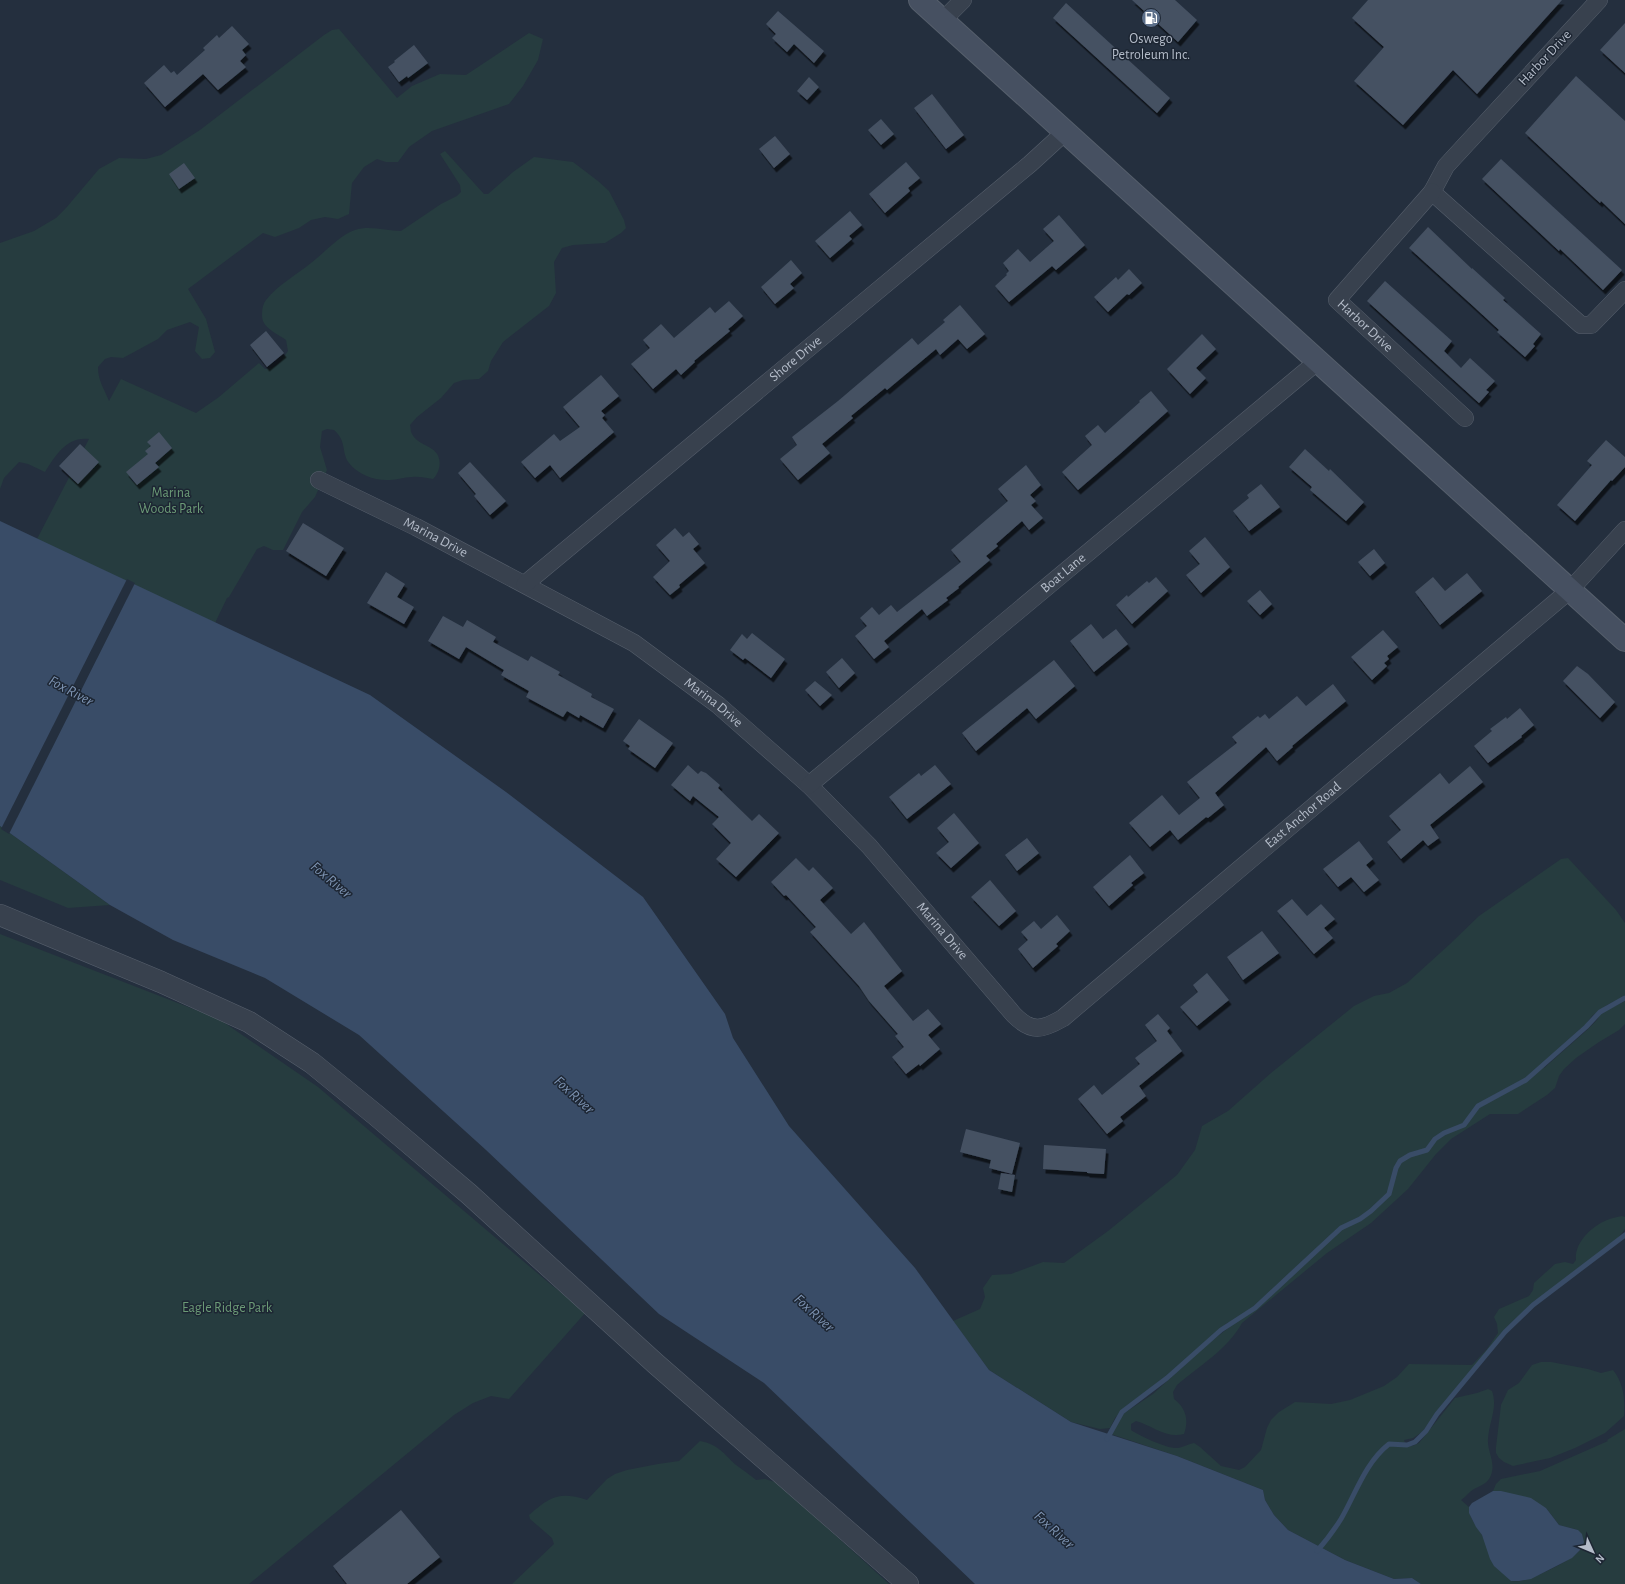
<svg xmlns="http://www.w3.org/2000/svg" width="1625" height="1584" font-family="'Alegreya Sans',sans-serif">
<defs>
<filter id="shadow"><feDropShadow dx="2.5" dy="4.5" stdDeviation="0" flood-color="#0009"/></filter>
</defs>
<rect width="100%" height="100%" fill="#242f3e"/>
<path fill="#263c3f" d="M339 29 397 98 412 86 440 74 466 75 529 33 543 39 538 60 523 86 509 104 432 131 409 147 398 162H386L377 159 364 167 352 183 349 214 338 219 325 217 311 220 299 228 275 237 263 233 188 289 206 319 215 352 210 358 202 359 195 351 199 327 190 322 167 330 158 339 123 358 111 357 105 359 98 367C98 381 104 388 109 401L121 379 196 413 219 397 259 363 265 369C276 369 282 360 288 351L286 340C279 335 266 329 263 321 261 315 262 305 266 300 278 285 296 275 311 263 324 253 340 235 355 230 370 225 386 231 401 231L441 204 457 196 461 192 460 185 440 154 445 151 484 194H488L513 172 534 157 573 162 598 181 609 191 624 220 626 228 621 233 605 243 573 245 562 248 554 262 556 293 549 306 503 342 491 361 488 371 479 379 463 380 454 383 441 398 417 417 410 425C411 428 410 431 412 434 416 442 425 444 432 449 443 456 441 471 433 479 426 478 418 476 412 477 404 477 397 480 390 480 376 481 358 475 349 463 341 452 347 441 334 430L327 429 322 431 320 447 327 470 315 497 302 512 283 550H273L264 546 257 549 229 597 227 598 215 623 37 539 89 439C67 436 55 456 45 472L28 464 19 462 4 478 0 489V243L34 231 56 218 66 208 99 169 119 158 146 159 161 155 200 130 324 35 332 30Z
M0 826 110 905 68 908 0 880Z
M1568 858 1616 910 1625 923V996L1607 1005 1592 1016 1584 1027 1580 1029 1575 1036 1541 1065 1544 1068 1587 1030 1597 1020 1601 1013 1625 1001V1024L1619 1030 1599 1042 1576 1058 1564 1069 1559 1076 1555 1088 1547 1095 1518 1114H1490L1451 1139 1436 1154 1408 1189 1371 1223 1327 1253 1242 1323C1228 1349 1199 1366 1177 1385L1173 1392 1174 1399C1186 1408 1189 1420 1184 1434 1167 1439 1153 1426 1136 1421L1131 1424V1430C1140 1436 1167 1449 1178 1448 1183 1447 1189 1444 1194 1443L1200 1447 1221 1466 1239 1470 1245 1467 1261 1450 1267 1428 1271 1420 1279 1412 1295 1402 1331 1404 1350 1400 1384 1386 1397 1377 1409 1364 1472 1365 1487 1349 1498 1333 1497 1324 1494 1317 1499 1309 1529 1296 1533 1290 1534 1283 1555 1264 1565 1262 1573 1264 1576 1260C1574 1243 1592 1226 1607 1220 1611 1218 1617 1217 1622 1216L1625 1217V1229L1618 1238 1528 1308 1508 1326 1422 1432 1413 1438 1404 1440 1406 1446H1412L1419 1443 1455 1398 1477 1393 1488 1389 1492 1391C1498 1408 1489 1422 1488 1439 1487 1451 1496 1463 1491 1475 1487 1486 1478 1485 1470 1492 1467 1495 1465 1497 1461 1500L1469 1507C1469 1520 1479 1528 1484 1539 1491 1558 1489 1561 1505 1575 1507 1577 1510 1580 1512 1581 1525 1584 1560 1565 1571 1558 1575 1555 1579 1551 1582 1548L1578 1530 1559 1525 1546 1508 1499 1491H1493L1496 1484 1501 1479 1540 1471 1608 1441 1607 1440 1625 1429V1584H1421L1412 1578 1394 1579 1345 1560 1288 1530 1274 1515 1265 1500 1263 1490 1177 1456 1111 1434 1123 1414 1153 1394 1204 1347 1236 1322 1227 1323 1173 1371 1123 1409 1115 1418 1110 1428 1100 1429 1071 1422 989 1370 953 1321 980 1309 985 1297 983 1288 992 1275 1011 1274 1043 1262 1064 1263 1108 1231 1177 1175 1195 1150 1202 1126 1228 1111 1271 1073 1354 1006 1374 996 1389 993 1407 983 1450 944 1479 916 1561 859Z
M0 934 219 1019 318 1087 549 1283 586 1312 509 1399 491 1396 473 1403 454 1415 249 1584H0Z
M1541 1362H1551L1588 1369 1601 1373 1613 1370C1624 1384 1625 1399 1624 1416L1605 1433 1575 1448 1550 1458 1513 1466 1504 1462 1499 1458 1496 1453V1447L1501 1405 1508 1390 1519 1383 1532 1365Z
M700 1441C718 1444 724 1454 736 1465 743 1470 750 1475 756 1480L765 1479 778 1483 889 1584H512L554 1544 552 1538 530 1519 529 1515C550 1497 559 1491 587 1500L607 1479 615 1474 627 1470 658 1464 679 1461Z"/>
<path fill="#394c67" d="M0 521 370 695 506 792 643 897 725 1014 733 1038 789 1126 915 1268 989 1370 1071 1422 1177 1456 1263 1490 1265 1500 1274 1515 1288 1530 1345 1560 1394 1579 1412 1578 1421 1584H975L764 1383 659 1314 486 1150 359 1035 265 978 173 940 110 905 0 826Z
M1493 1491H1501L1531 1498 1546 1508 1559 1525 1578 1530 1582 1534 1584 1542 1582 1548 1572 1558 1531 1579 1519 1581H1511L1494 1566 1490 1559 1482 1535 1476 1527 1469 1513V1507L1472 1503Z"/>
<path fill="#242f3e" d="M127 579 135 583 9 834 1 829Z"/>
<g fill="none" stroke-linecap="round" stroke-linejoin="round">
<path stroke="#394c67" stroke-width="5" d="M1107 1439 1122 1412 1167 1378 1221 1330 1255 1308 1341 1228 1360 1219 1371 1211 1389 1194 1396 1168 1400 1161 1410 1155 1427 1150 1435 1139 1444 1133 1464 1125 1478 1106 1526 1080 1586 1027 1600 1012 1625 998
M1317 1551C1326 1541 1334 1530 1341 1519 1356 1493 1365 1463 1389 1444L1407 1445 1415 1442 1426 1431 1437 1414 1505 1332 1533 1305 1625 1235"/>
</g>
<path fill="#455162" filter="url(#shadow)" d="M1132 0H1175L1197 20 1178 42Z
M1368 0H1562L1477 94 1453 70 1403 125 1354 81 1384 47 1352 18Z
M1066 3 1170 98 1157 113 1053 18Z
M778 11 824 51 814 63 794 44 787 52 772 38 776 34 766 24Z
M1625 23V73L1600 50Z
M232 26 249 44 242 50 246 55 240 61 246 67 218 90 203 74 165 107 144 83 164 65 171 73 174 71 177 75 205 50 203 48 217 35 219 38Z
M414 45 428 63 408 78 407 76 399 82 388 67 395 62 394 61Z
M1576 76 1625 121V224L1601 201 1600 203 1587 191 1525 133Z
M809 77 819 87 807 100 797 91Z
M932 94 964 135 946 149 914 108Z
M881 119 894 134 881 145 868 130Z
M775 136 790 154 774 168 759 149Z
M1501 159 1622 270 1603 290 1560 249 1559 251 1482 179Z
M906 162 920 178 908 188 910 191 885 213 869 194Z
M184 163 195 178 179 189 169 174Z
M850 211 862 225 849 236 852 239 830 258 815 241Z
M1059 215 1085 245 1056 270 1052 266 1009 302 995 286 1007 275 1006 274 1009 271 1003 263 1018 249 1030 262 1054 241 1043 229Z
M1428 227 1472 269V268L1505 298 1503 300 1541 334 1533 344 1535 346 1525 357 1497 332 1499 330 1473 306 1409 248Z
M791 260 802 273 790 284 794 288 775 304 761 287Z
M1129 269 1142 283 1129 295 1127 294 1108 312 1094 297 1116 277 1118 280Z
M1385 281 1452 341 1444 351 1461 368 1470 358 1495 381 1486 390 1489 392 1479 403 1367 301Z
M729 301 743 316 732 326 728 329 730 331 694 361 695 362 681 375 676 369 653 389 631 364 650 348 643 340 661 324 674 338 710 307 715 313Z
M960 305 985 334 967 349 958 339 940 355 936 349 887 390 885 388 851 416 853 418 822 444 830 453 798 480 780 459 797 445 792 437 838 401 912 338 918 345 945 322 943 320Z
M266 331 284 353 267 367 250 345Z
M1202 334 1216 349 1196 368 1206 378 1190 394 1167 369Z
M601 375 619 396 601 411 605 415 602 418 614 432 560 478 550 465 535 478 521 462 554 434 560 441 580 427 563 407Z
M1151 391 1168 411 1121 453 1078 490 1062 472 1092 445 1085 436 1098 425 1105 433 1140 402 1139 401Z
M159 432 172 448 155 463 159 467 137 485 126 472 148 454 145 451 151 446 147 442Z
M1606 440 1625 457V467L1612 481 1611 480 1575 521 1557 505 1592 465 1587 461Z
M80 444 99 462 78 484 59 466Z
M1305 449 1329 471 1330 469 1364 502 1346 521 1310 490 1312 487 1289 467Z
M470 462 506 501 490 515 474 496 476 494 458 473Z
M1026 465 1041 485 1030 495 1036 501 1031 505 1043 518 1029 530 1022 521 996 544 998 546 986 556 990 560 958 587 959 588 946 598 948 600 927 616 922 609 884 641 889 647 874 659 855 636 867 626 860 618 872 607 879 615 891 605 897 612 961 562 951 550 1008 501 998 489Z
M1261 484 1280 507 1249 531 1233 511 1249 498 1247 495Z
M303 523 344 548 326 576 286 551Z
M675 528 683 537 689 532 699 544 693 549 705 563 679 585 680 587 670 595 653 577 670 561 656 545Z
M1205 537 1230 567 1201 593 1186 575 1200 564 1189 551Z
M1374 549 1385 563 1370 576 1358 562Z
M386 572 405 584 397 597 414 607 404 624 367 603Z
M1467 573 1482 591 1440 625 1415 592 1433 577 1445 591Z
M1156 577 1168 591 1132 624 1116 605 1127 595 1128 597 1147 581 1149 583Z
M1260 590 1272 604 1260 615 1247 601Z
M443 616 463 627 467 620 496 637 493 642 528 661 531 656 560 672 558 675 592 694 591 697 614 709 603 728 580 715 579 718 567 711 563 717 526 697 529 691 501 675 504 670 466 647 459 659 428 641Z
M1091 624 1103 639 1116 629 1128 644 1094 672 1070 641Z
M1383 630 1398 647 1387 656 1389 659 1384 663 1387 666 1372 680 1351 657Z
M752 633 785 659 771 678 745 658 743 660 730 650 742 634 747 639Z
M842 658 855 673 839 688 826 672Z
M1054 660 1075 686 1036 719 1027 708 976 751 962 733Z
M1577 666 1588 674 1615 702 1600 718 1563 681Z
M815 681 832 695 820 706 805 690Z
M1333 684 1346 701 1292 746 1293 747 1277 761 1266 747 1215 793 1224 805 1208 818 1206 817 1178 840 1170 830 1150 847 1129 823 1162 795 1179 815 1200 798 1187 782 1237 743 1232 737 1258 716 1260 718 1265 714 1269 719 1297 696 1306 706Z
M1520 708 1534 725 1521 736 1522 737 1488 763 1474 746 1492 731 1490 729 1506 717 1507 719Z
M639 719 673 743 655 768 628 749 630 746 623 741Z
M688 765 698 774 701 771 706 773 720 785 718 788 752 821 759 814 779 833 736 877 716 859 731 843 712 824 719 817 693 796 690 801 671 785Z
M935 765 951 784 907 819 889 797 919 773 921 776Z
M1470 766 1483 782 1430 825 1439 838 1428 846 1423 840 1401 859 1387 842 1401 830 1389 816 1440 773 1449 784Z
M954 813 979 843 951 868 936 853 949 842 937 828Z
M1027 838 1039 853 1017 871 1005 855Z
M1359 841 1373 859 1366 865 1379 880 1364 892 1351 877 1338 887 1323 869Z
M1130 855 1144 873 1131 883 1133 885 1109 906 1093 887Z
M796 858 809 871 813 867 833 888 820 900 851 934 864 922 902 971 884 986 913 1021 928 1009 941 1024 928 1035 940 1049 920 1066 919 1064 906 1074 892 1057 904 1047 895 1036 898 1034 869 1001 859 986 810 932 816 927 786 895 784 896 771 882Z
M990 880 1016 911 999 926 971 897Z
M1292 899 1307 916 1321 904 1335 919 1324 928 1333 938 1314 954 1277 911Z
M1057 915 1070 931 1056 944 1058 946 1033 968 1018 949 1028 940 1021 932 1034 921 1041 929Z
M1262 931 1279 953 1243 980 1227 957Z
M1207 973 1229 1000 1197 1026 1180 1007 1198 992 1193 985Z
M1158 1014 1170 1028 1167 1031 1182 1051 1139 1086 1146 1096 1120 1117 1123 1121 1107 1134 1078 1099 1094 1085 1102 1095 1140 1064 1135 1058 1157 1041 1145 1025Z
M966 1129 1020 1143 1012 1174 989 1168 991 1160 960 1152Z
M1044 1145 1106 1149 1104 1174 1087 1173V1172L1043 1169Z
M1001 1173 1015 1175 1012 1192 998 1189Z
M401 1510 440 1557 407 1584H347L333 1566Z"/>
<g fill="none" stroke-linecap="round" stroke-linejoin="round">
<defs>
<g id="minor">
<path d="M1599 0 1446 166 1432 192 1581 325H1591L1625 290"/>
<path d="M943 20 963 0"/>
<path id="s1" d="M1432 192 1337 300 1465 418"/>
<path id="s2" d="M319 480 416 527 634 643 718 705 809 785 869 846 1014 1015C1032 1033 1042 1030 1063 1018L1570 590 1625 530"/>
<path id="s3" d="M525 584 1030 164 1065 132"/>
<path id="s4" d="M809 785 1318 361"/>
</g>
<path id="tertiary" d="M0 915 161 982 249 1022 312 1063 377 1116 469 1194 656 1364 908 1584"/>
<path id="secondary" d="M920 0 1625 640"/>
</defs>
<use href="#minor" stroke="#565f6c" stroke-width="18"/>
<use href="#tertiary" stroke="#565f6c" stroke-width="22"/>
<use href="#secondary" stroke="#565f6c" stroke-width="24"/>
<use href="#minor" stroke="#38414e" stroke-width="17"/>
<use href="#tertiary" stroke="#38414e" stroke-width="21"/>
<use href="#secondary" stroke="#465061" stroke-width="22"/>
</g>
<defs>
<symbol id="fuel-disc" viewBox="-11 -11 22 22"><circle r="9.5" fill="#5c6f8a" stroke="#1d2633"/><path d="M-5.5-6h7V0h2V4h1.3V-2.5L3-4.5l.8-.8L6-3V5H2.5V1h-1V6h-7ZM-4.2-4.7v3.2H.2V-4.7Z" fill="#fff"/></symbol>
</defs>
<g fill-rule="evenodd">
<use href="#fuel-disc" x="1140" y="7" width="22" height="22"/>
</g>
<g text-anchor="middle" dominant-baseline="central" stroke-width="3" stroke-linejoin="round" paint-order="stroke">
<g font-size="14" fill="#b4bcc9" stroke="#1d2633">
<text x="1151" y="39">Oswego<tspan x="1151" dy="16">Petroleum Inc.</tspan></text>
</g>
<g font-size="14" fill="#b4bcc9" stroke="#1d2633">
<text transform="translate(1545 58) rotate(-47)">Harbor Drive</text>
<text stroke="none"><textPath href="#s1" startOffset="182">Harbor Drive</textPath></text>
<text stroke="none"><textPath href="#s3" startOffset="352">Shore Drive</textPath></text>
<text stroke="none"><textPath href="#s2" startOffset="130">Marina Drive</textPath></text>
<text stroke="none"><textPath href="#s4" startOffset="331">Boat Lane</textPath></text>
<text stroke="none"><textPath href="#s2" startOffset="454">Marina Drive</textPath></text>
<text stroke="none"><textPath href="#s2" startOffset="1258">East Anchor Road</textPath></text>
<text stroke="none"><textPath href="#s2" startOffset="778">Marina Drive</textPath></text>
</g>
<g font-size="14" fill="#6b9a76" stroke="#1d2633">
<text x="171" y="493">Marina<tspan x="171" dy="16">Woods Park</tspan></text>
<text x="227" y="1308">Eagle Ridge Park</text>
</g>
<g font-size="15" font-style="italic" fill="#7c92b1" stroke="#1d2633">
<text transform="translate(71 691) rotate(28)">Fox River</text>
<text transform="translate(331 880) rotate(40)">Fox River</text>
<text transform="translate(574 1095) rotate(42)">Fox River</text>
<text transform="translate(814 1313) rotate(42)">Fox River</text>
<text transform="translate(1054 1530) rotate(42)">Fox River</text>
</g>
</g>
<g transform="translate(1593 1552) rotate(134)" stroke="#1d2633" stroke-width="3" paint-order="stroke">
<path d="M0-3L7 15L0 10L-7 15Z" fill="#b4bcc9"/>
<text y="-6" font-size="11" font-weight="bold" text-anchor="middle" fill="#b4bcc9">N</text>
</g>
</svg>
